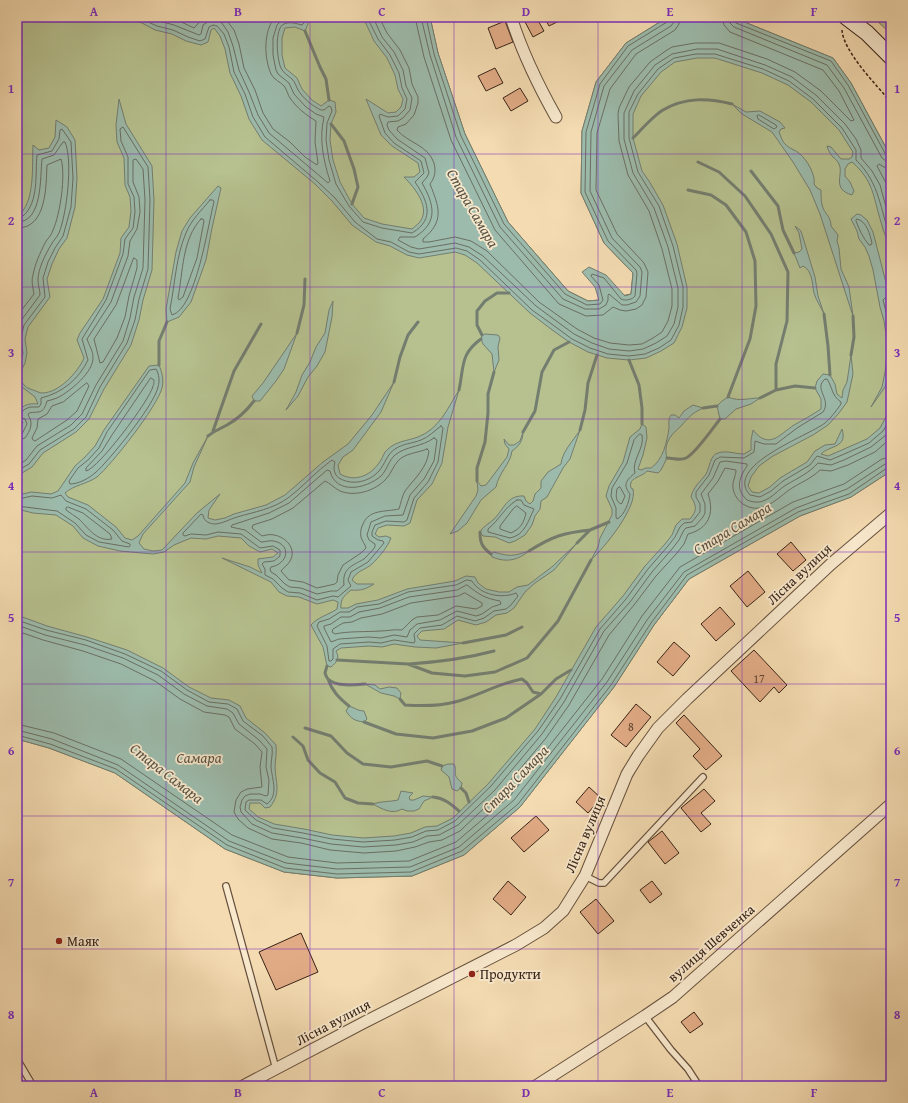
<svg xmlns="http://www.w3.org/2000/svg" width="908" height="1103" font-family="'Gentium Book Plus',serif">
<rect width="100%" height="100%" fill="#f4dbb1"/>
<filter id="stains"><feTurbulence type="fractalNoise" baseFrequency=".005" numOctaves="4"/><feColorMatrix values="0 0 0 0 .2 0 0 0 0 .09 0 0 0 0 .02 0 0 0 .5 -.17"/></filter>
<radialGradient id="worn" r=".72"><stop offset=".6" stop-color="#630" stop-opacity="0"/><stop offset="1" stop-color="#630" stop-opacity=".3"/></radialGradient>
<path fill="#b6c18f" stroke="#777253" d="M17 17H430L438 53 465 134 508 222 568 291 588 301 600 300 631 294 633 273 604 243 581 193 582 131 596 82 626 43 668 17 737 19 833 58 851 83 891 157V471L851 497 800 516 689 579 654 625 614 687 520 807 464 855 412 876 337 878 284 872 225 849 115 773 49 748 17 739Z
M873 17H891V34Z"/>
<path fill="#9cbbac" stroke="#747e70" d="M124 17H307L308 24 305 31 295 27 285 28 282 38V55L285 68 297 78 302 89 312 100 321 106 329 100 335 102 336 112 331 124 330 140 333 160 340 182 352 204 364 218 382 224 412 229C414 227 417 225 419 223 432 208 414 187 404 177H414L420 172 418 163 392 146 381 135 366 99 388 113 396 112 401 107 403 99 398 89 395 75 387 58 374 41 363 17H430L438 53 465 134 508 222 568 291 588 301 599 300 595 287 582 272 589 267 606 275 625 296 631 294 633 273 604 243 581 193 582 131 596 82 626 43 668 17 737 19 833 58 851 83 891 157V248C887 240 883 231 881 222 873 197 874 181 852 162L848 164 845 169V176L850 182 854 191 852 195C831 189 844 174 839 164 838 161 835 159 833 157 830 154 828 150 827 146L831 147 841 159H849L852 157 853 152 839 130 811 102 788 85 762 73 715 58H697L675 62 661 72 641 96 633 114V138L642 171 649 181 663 205 677 244 687 287V308L682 327 674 343 661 351 646 358 629 360 607 358 588 352 569 342 551 329 530 313 477 263 465 255 455 252 419 258 407 255 390 246 376 242 352 225 332 201 315 184 262 140 249 119 241 96 230 73 225 49 220 36 214 28 211 30 208 42 201 45 186 41 172 34 155 30 142 23Z
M119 99 126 124 152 166 154 200 152 270 143 300 139 320 131 345 104 389 89 419 76 432 43 453 32 467 17 476V434L23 422 17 424V412C24 405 28 403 38 404L35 397 17 383V213H21C35 198 32 165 33 145L39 150 49 148 55 137 56 120 67 127 75 140 77 178 75 207 67 238 59 249 52 264 47 279 50 297 28 327 25 339 27 353 25 363 19 375C22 384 24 387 33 390 36 391 40 393 42 393 59 393 78 372 84 358L77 340 80 333 103 299 120 253 121 238 129 227 131 211 130 197 125 185 124 158 117 142 116 125Z
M732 104 746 112 760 111 780 122 785 128 781 129 779 132C781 136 782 142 786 145 790 149 796 150 800 154 807 160 816 175 814 184L817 188 821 190C821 196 821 203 823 208 826 215 831 217 831 226L838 235 837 241 839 248 841 269 849 287 853 316 820 214 810 190 793 162 772 132 742 114Z
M218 186 221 188 212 228 206 260 191 302 179 317 167 322 166 309 176 252 182 231 190 218Z
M857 214 861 215 867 220 873 232 891 302V355L889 375 885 387 871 407 882 387 885 372 888 348 886 334 884 321 880 307 873 270 869 256 865 247 859 239 857 231 851 219Z
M795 226 801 231 815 277 818 296 824 314C821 307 816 300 814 293 812 284 813 271 803 266L800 268 794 253 799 252 802 249 799 233Z
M333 301 332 317 325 352 317 366 308 377 298 396 286 410 296 392 302 375 310 362 316 347 325 333 329 310Z
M297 333 284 369 276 381 260 401H254L252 396 263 383Z
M485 334 498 335 500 338 498 347 499 360 494 372 492 354 483 344 481 339 482 335Z
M851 355 853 374 847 402 839 413 828 425 813 435 773 456 759 466 751 477 748 486 752 492 759 493 770 487 780 478 807 462 815 451 825 445 835 444 842 429C848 448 830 445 821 454L828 456 867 439 880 428 887 415 891 413V471L851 497 800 516 689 579 654 625 614 687 520 807 464 855 412 876 337 878 284 872 225 849 115 773 49 748 17 739V615L47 626 87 637 127 650 163 668 189 687 211 698 229 700 240 706 246 718 265 733 276 745C277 753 275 760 275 768 276 784 281 793 270 807L265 808 260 803H250L249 809 258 817 274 824 304 829 332 835 363 838 394 836 411 833 425 827 437 826 453 818 488 784 535 729 556 697 596 627 623 596 645 566 665 544 672 535 676 525 682 519H690C697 511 697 506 691 497 693 487 700 482 706 474 710 467 710 455 718 453 726 450 736 454 744 454L751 450V440L753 430C769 450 779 435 794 425 803 420 812 415 821 409V399L815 388 817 381 823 374 830 375 835 384 837 394 842 398 843 390 847 382Z
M159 365C162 372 164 380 162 388 157 407 112 464 97 477 87 484 74 485 65 493L68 497 88 505 116 527 125 538 132 540 138 536 185 483 193 463 208 436 194 467 190 482 143 534 139 543 144 549 153 551 162 550 197 513 220 494 209 510 208 518 215 520 225 518 234 514 266 505 285 495 323 462 348 444 372 415 394 382 381 412 353 450 343 457 338 465 340 474C356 483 372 475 381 460 383 457 384 452 387 450 396 441 407 441 418 437 439 429 448 408 459 390L448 427 442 463 432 484 417 500 410 523 404 526 387 525 378 528 375 534 379 537 386 536 391 538C387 548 379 557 372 564 365 570 356 571 352 580L357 584H374C366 589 361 591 351 590 345 595 340 599 341 608H348L356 604 378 600 407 589 455 581 466 576 475 577 478 583 486 589 499 592H509L517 587 528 585 553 566 577 543 554 570 535 583 525 592 514 608 507 613 496 615 486 622 476 625 458 620 444 629 422 631 417 636 420 640 463 643 436 648 415 647 394 644 382 647 369 646 341 648 336 651C340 658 337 662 331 667L327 666 323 647 311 625C318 617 328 615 337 609L338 602 333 600 317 604 299 597 287 596 279 592 271 582 222 558 250 567 262 573 258 565V559L273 557 278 553 272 549 260 552 249 546 241 538 218 536 206 539 191 538 174 545 164 552 153 554 120 551 98 546 83 538 73 526 56 515 33 513 17 509V494H23L31 492 51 494 58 491 75 466 85 457 95 446 104 430 149 366Z
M728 397C740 402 748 398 760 398L751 404 736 409 725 419H720L717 406 722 401Z
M693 405 703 408C691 414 690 416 681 426 671 435 663 443 667 458L661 470 658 473 647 471C641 478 628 477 631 488L633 489C638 507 604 548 591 560L598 547 600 538 612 515V509L606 496 609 486 623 462 630 437 640 429 642 424 646 427 647 438 643 455 638 469 641 470 646 468H651C663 460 667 442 669 428 669 422 668 420 671 415H675L679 418 684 411Z
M580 430 570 459 563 468 547 497 541 501 540 509 535 516 532 525 525 535 515 541 509 543 495 537 483 536 480 532C483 526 489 524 494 519 504 509 507 495 524 496L526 501 530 504 533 501 535 494 541 488V481L548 472 561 464C562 452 573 441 580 430Z
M523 432C523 441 519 446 512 451 510 465 499 472 496 487L481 500 467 523 458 531 450 534 476 496 478 490 477 481 481 486 486 485 507 457 509 449 505 444 504 439 509 445H514L520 441Z
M529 551C518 560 507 563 492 557L491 554 494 552C510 557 514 556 529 551Z
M365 684 375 685 380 689 389 687 397 688 401 693 400 699 394 696 381 693Z
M349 706C355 708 358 711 364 711L367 719 364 722C355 721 351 719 346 711Z
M448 764H454C458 773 451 774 462 783L461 788 457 791 452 789 449 777 441 770 442 766Z
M401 791 413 793 409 797 410 800H414L423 796 433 797 424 801 419 809 414 811H407L402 809C392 815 382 809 373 804 381 801 389 802 398 800Z"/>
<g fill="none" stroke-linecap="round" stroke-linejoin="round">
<path stroke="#6a6f62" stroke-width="1" d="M137 17 157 26 173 30 188 37 200 41 205 39 209 27 213 25 217 26 224 34 229 47 234 72 245 94 253 117 265 137 318 182 335 198 355 222 377 239 391 242 409 252 419 254 456 248 467 251 480 260 532 310 553 325 572 339 590 348 608 354 629 356 645 354 659 348 671 340 679 325 683 307V287L673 246 659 206 638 172 629 138V112L638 94 658 69 674 58 696 54H715L763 69 789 81 813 99 842 128 856 150V160C880 183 880 210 891 239
M151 17 159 21 174 25 199 35 201 34 203 25 209 21 216 20 222 23 228 32 233 46 239 70 249 92 258 115 269 133 328 183 330 181C323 159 319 139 324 117L316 114 306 107 294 94 289 83 278 74 276 70 273 55V38L277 25 283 19 298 17
M166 17 177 20 194 28 204 17
M224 17 234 30 239 44 244 68 255 90 263 113 273 129 290 142 305 157 317 165 318 163 315 142 316 121C306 115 297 108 290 98 288 95 287 91 285 87 281 82 274 80 271 74 264 58 263 31 275 17
M303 17 304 23 302 25C297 24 290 21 284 24 274 28 277 60 281 68 283 73 289 76 292 79 295 82 296 86 298 90 303 98 312 106 321 110H324L329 106 331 107 332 111 327 123 326 140 329 160 336 184 349 206 363 222 382 228 412 233C436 219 427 200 415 182L424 173 421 161 394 143 385 133 379 116 380 114 388 117 398 116 405 109 407 99 402 88 399 73 390 55 378 39 367 17
M373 17 382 37 394 52 403 70 406 86 412 98 410 110 403 118 398 121 388 122 387 125 389 130 397 139 425 158 429 173 427 177 422 183C434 204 439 222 415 237H400L398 240 411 247 419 249 455 243 469 247 483 256 536 306 574 334 592 343 609 349 629 351 643 349 656 343 667 336 674 324 678 307V288L668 247 654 208 633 173 624 139V113L634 91 655 65 672 54 697 49H717L765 65 792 77 817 96 845 124 856 139 861 150V158L872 171 880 185 891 225
M379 17 387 33 400 50 409 68 412 84 418 97V103L414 115 406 124 398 127 397 130C408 143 428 145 434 163 436 172 435 177 430 184 439 207 445 221 423 239V242H429L455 237 471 241 487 251 539 302 577 329 594 338 610 343 629 345 642 344 653 338 662 332 668 321 672 306V289L662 249 649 211 628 175 619 141 618 114 619 108 629 87 650 62 667 50 672 47 695 43H719L767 59 795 72 821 91 851 121 854 120 839 91 823 70 730 32 724 25 722 17
M415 17 424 57 451 140 495 230 559 304 586 316 603 315 613 307 620 310 626 311 636 309 642 305 646 297 648 272 644 263 617 234 596 190 597 133 610 89 636 54 675 30 679 24 680 17
M421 17 430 55 456 137 500 227 563 299 585 309H599L606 305 608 300V295L609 294 622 305H627L636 302 640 296 642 272 640 267 612 238 590 191 591 132 604 86 632 50 671 26 674 22V17
M426 17 434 54 461 136 504 224 565 294 587 305 600 304 603 300 599 285 591 276 592 274 604 278 621 299C625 301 632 300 635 296L637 273 636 270 608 241 585 192 586 132 600 84 628 46 667 22 669 17
M728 17 730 23 734 27 827 65 844 88 882 158 886 161 891 162
M733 17 734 20 736 23 831 61 848 85 886 155 891 157
M759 115 776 125 777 127 774 129 758 119 757 116Z
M891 168 884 167 879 164 877 166 886 183 891 199
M210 200H213L214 202C208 224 196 309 172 315L170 309C175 284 176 256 186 233 191 220 202 210 210 200Z
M17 216H23C39 202 35 175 37 155L52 151 59 139 60 130 62 129 71 142 73 178 71 207 63 236 55 248 48 262 43 278 45 297 24 325 21 339 23 353 21 361 17 370
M201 219H203L204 221 197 258 183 297 179 300 178 298C183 272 182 239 201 219Z
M857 219C867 221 870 235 872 243L871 245H869C863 238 859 229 856 221Z
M17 222C43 223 40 176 42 159L54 155 63 142H65C73 160 67 213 59 233 57 237 53 241 51 245 45 255 38 269 38 280 38 285 40 290 40 295L20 322 17 333
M17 228C47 229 46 185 47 165L61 159C66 175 60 215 53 230 52 235 47 239 45 243 40 253 35 264 33 275 31 281 33 288 34 294L17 316
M134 258 137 260V268L129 296 125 317 117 338 103 362 100 363 94 339 116 305Z
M891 301 885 298 883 300 888 320 891 341
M150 370 156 369C159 374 160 381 158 387 155 404 109 461 95 473 88 479 78 484 70 484L69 481 78 468 88 460 99 448 107 432Z
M151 378 154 380C154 380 154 385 153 386 150 400 98 469 86 471V468L102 451 112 435Z
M87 383 89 386 77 411 67 420 35 441 33 440 32 438 37 428 38 419 47 414 52 406 63 402Z
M441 426 443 428 438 462 428 482 414 498 407 520 404 522 386 521 375 525 372 532V536L378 540 383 541 384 543 368 562 351 572 348 580 351 586 338 597 333 596 317 600 300 593 288 592 282 588 273 579 265 575V569L262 564 264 562 274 561 280 556V550L273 546 260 548 241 534 218 532 206 535 191 534 185 536 183 535V533L201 514 203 515C204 522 210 524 216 524 224 523 230 519 237 517 254 512 273 509 288 498 303 487 316 471 332 460L335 462C333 467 334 475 339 478 352 486 369 482 379 471 385 464 387 454 395 449 404 443 411 444 421 440 429 437 434 431 441 426Z
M640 434 642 435C645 448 631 461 635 473 627 480 622 484 630 494 629 502 625 515 617 519L616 517V508L611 496 612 488 627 463 634 440Z
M17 436 22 434 27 424 25 419 19 417V415L25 409 30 407H39L41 404V398C62 393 79 379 88 360L82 339 106 300 123 254 125 239 133 228 135 212 134 197 128 184V157L121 141 120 129 123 127 148 167 150 200 148 269 139 299 135 320 127 343 100 387 86 417 74 429 40 450 29 464 17 471
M434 438 437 440 434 461 424 479 410 495 403 515 385 516 371 522 367 535 369 540 375 544V547C372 551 368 555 364 559 352 566 342 568 344 585L337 591H331L317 594 301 588 290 587 285 584 276 575 271 572 270 569 271 567C288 564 292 545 274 541 270 540 265 542 261 542L245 530 231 527 232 525 269 513 289 503 327 470 330 471C336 495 366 489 381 476 387 470 389 460 395 455 406 446 422 447 434 438Z
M17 441 25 438C30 431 34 423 28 415L29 413C39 411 43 415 47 401 51 400 55 399 59 397 70 391 94 372 93 357 93 351 89 345 87 339L111 302 128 256 130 241 137 229 140 212 139 197 133 182V160L136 159 143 169 145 200 143 268 134 297 130 318 123 341 96 385 82 414 71 425 37 446 26 460 17 466
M427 449 429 451C427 468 415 478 405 491 402 496 401 503 399 509 386 512 369 509 363 524 361 528 360 532 361 537 362 541 365 544 366 548L361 553 343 565 338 575 337 582 335 584 317 588 303 582 289 580 281 571C284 567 288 565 290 561 297 549 286 537 274 535 270 534 266 535 262 536L252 528 253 525 272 519 293 508 325 481C330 483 334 488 340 491 355 497 375 491 386 479 391 474 393 466 398 461 405 453 418 453 427 449Z
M620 487 625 496 622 503 621 504C615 501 616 495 617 489Z
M17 498H23L32 496 52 498 61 495 66 501 86 509 113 530 122 541 130 544V546L129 547 99 542 86 535 75 523 57 511 17 506
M517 500H521L524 505 534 509C528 521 525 535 510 538L488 532V529C499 520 505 507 517 500Z
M517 506 526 513C524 523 520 529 511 533L500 529V526L513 509Z
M68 507 83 513 110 534 112 539C97 542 88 528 79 519 75 516 70 513 66 510V508Z
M467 580 472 581C480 595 502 599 516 593L518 596 511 605 506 609 494 611 484 618 475 621 457 616 442 625 420 628 414 634 415 641 414 643 394 640 381 643 369 642 340 644 333 649V659L331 661H329L327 646 317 626 319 622 329 619 340 612H349L357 607 379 604 408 592 456 585Z
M467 585C479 594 483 598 500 601L501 604 492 607 482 614 476 616 457 611 440 620 417 624 410 630 407 637 394 635 381 638 368 637 339 639 331 642 324 628V626L331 624 341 617H350L359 612 380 608 409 597 457 590Z
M465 593 482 603V606L476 609 456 606 438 615 417 617 412 620 402 630C394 629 388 631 380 631 367 632 348 631 335 634L332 632 333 629 343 623 352 622 361 618 382 614 411 603 458 596Z
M17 620 46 630 86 640 125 654 161 671 187 690 209 702 228 704 237 709 243 721 263 736 272 747C273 754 271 760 271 767 272 779 279 795 267 804L261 800H249L246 802 245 810 256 820 273 828 303 833 332 839 363 842 395 840 412 837 426 831 438 830 455 821 491 786 538 731 560 699 600 629 626 599 648 569 668 546 675 537 680 527 684 523 692 522 700 512V504L696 497V492L709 475 715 460 720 457 744 458 754 452 755 441 764 444H776L797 428 823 412C832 399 813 389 825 379H827C833 388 831 395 841 402V404C836 411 831 418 825 423 808 436 723 466 750 495L760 497 771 491 783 481 810 465 817 456 830 460 842 455 869 443 883 431 891 418
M17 625 45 635 85 645 123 658 158 675 184 694 207 706 227 709 233 713 239 724 259 740 267 749 266 767 269 780 268 795 266 796 260 794H250L245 796 242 800 240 807 241 812 252 824 272 833 302 838 331 844 363 847 396 845 413 842 427 836 439 835 458 825 495 790 542 734 564 702 604 631 630 602 652 572 672 549 679 540 684 530 686 528 695 526 703 517 705 513V504L701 494 713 478 720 462 726 461 747 464V466C739 478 735 489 747 500 752 502 758 503 763 501 772 498 778 490 786 485 798 478 809 473 818 463L831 465 844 460 871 447 886 435 891 427
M17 631 43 640 83 651 121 664 155 681 180 699 204 712 225 715 229 717 235 729 255 744 262 752 260 767 262 787 247 789 241 792 236 800 234 812 238 819 248 828 272 839 301 843 330 850 364 853 396 851 415 847 429 842 442 840 460 831 499 794 546 738 569 705 609 635 634 605 656 576 677 553 684 544 688 534C708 529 715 514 708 494L718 481 725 468 736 470C736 476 732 482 733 488 735 503 752 513 766 506 775 502 781 496 789 490 799 483 811 479 820 470L831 471 848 465 875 452 891 438
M17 724 54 733 121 759 232 835 288 857 337 863 409 861 456 842 510 796 602 679 642 616 680 567 793 502 844 484 882 459 891 457
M17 730 52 739 118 765 229 841 286 863 337 869 410 867 459 847 514 800 607 682 647 620 684 572 796 508 847 489 885 464 891 463
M17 735 50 744 116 769 227 845 285 868 337 874 411 872 462 851 518 804 611 685 651 623 687 575 798 512 849 494 887 468H891"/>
<path stroke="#747e70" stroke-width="3" d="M305 31 320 67 326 79 329 100
M331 124 344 141 354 169 358 187 352 204
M633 138C642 129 653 116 663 110 685 97 708 98 732 104
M698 162 719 172 745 196 771 234 788 272 787 321 776 364V390
M751 171 778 206 783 230 794 253
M688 190 711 195 726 205 746 232 755 261 756 306 750 339 728 397
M824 314 828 346 830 375
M297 333 304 305 305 279
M482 335 477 325V311L485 301 497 293H509
M851 355 854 337 853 316
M629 360 639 385 642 408V424
M159 365V341L167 322
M394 382 400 357 408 335 418 322
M459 390C464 367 460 354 481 339
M760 398 776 390 795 386 815 388
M703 408 717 406
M580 430 585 410 588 383 597 355
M213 431 234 371 261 324
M523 432 535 411 542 372 554 350 569 342
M208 436C214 431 220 429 227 425 238 419 247 410 254 401
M667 458C674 458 680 461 686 458 695 454 713 428 720 419
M477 481V468L485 442 488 413V394L494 372
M480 532C480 543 482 547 491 554
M577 543 590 530 609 522
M529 551C553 536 563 533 590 530
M463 643 506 635 522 627
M337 660 408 664 432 673 465 676 495 672 527 658 558 621 591 560
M409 664C439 662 464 659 494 651
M327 666 325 673C326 675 326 677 328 679 336 687 355 685 365 684
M328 679C332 691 339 698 349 706
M400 699 405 705C420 706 440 706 455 702 478 696 499 683 522 679L527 683 533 692 541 694
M364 722 396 734 433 738 472 731 506 718 541 694 556 679 571 670
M305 728 331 736 347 753 363 764 391 767 427 761 442 766
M293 737 303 746 308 760 320 773 335 782 345 798 358 803 373 804
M461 788 466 793 469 802
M433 797C444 798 451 804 459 811"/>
</g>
<path fill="#e1ab85" stroke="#382317" d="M526 17H536L544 31 533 37 523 18Z
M544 17H557L559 21 549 26Z
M505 21 513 42 496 49 488 28Z
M495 68 503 83 486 91 478 76Z
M520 88 528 101 511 111 503 98Z
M791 542 806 560 793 571 777 554Z
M748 571 765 592 747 607 730 586Z
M720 607 735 624 716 641 701 624Z
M674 642 690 656 673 676 657 662Z
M754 650 787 685 779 693 774 687 760 702 731 671Z
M636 704 651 717 626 747 611 735Z
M684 715 722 756 706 770 693 756 700 749 676 723Z
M589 787 601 798 588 813 576 802Z
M704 789 715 801 701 813 711 824 701 832 681 808Z
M536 816 549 830 524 852 511 838Z
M662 831 679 853 665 864 648 842Z
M508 881 526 897 511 915 493 899Z
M652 881 662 894 650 903 640 890Z
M596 899 614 921 598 934 580 912Z
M301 933 318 972 276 990 259 952Z
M694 1012 703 1024 690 1033 681 1022Z"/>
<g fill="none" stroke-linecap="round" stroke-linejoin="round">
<defs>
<path id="lane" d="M585 876 599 883H604L703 777
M226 886 276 1069
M645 1016 671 1050 688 1069 699 1086
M17 1059 33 1086"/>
<path id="street" d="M511 17C522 52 538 85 556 117
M243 1086 363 1023 516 945 544 928 563 911 585 876 627 774 638 756 658 728 687 699 831 564 891 513
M536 1086 645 1016 673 997 891 804"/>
<path id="secondary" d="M846 17 867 33 891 57"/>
</defs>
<use href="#lane" stroke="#67513e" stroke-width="8"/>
<use href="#street" stroke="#67513e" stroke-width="13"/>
<use href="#secondary" stroke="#382317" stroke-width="17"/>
<path stroke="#382317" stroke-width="1.5" stroke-dasharray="3 2" stroke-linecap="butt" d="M842 30C843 51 877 86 891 102"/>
<use href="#lane" stroke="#f8e8cc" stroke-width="5.5"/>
<use href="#street" stroke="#f8e8cc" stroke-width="11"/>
<use href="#secondary" stroke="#f8e8cc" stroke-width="15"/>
</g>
<path fill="none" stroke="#7b2cbf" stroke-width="1" stroke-opacity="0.55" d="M166 17V1086M310 17V1086M454 17V1086M598 17V1086M742 17V1086M17 154H891M17 287H891M17 419H891M17 552H891M17 684H891M17 816H891M17 949H891"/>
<g fill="#8f2418" stroke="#f8e8cc" stroke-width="1.5">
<circle cx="59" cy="941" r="4"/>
<circle cx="472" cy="974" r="4"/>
</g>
<g text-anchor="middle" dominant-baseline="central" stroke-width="3.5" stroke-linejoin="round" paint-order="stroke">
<g font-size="12" fill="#624532">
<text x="759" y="678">17</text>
<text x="631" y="726">8</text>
</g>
<g font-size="14" fill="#382317" stroke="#f8e8cc">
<text transform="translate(799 574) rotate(-43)">Лісна вулиця</text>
<text transform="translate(585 834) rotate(-67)">Лісна вулиця</text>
<text transform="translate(711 943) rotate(-41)">вулиця Шевченка</text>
<text transform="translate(333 1022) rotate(-28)">Лісна вулиця</text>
</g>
<g font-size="14" fill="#382317" stroke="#f8e8cc" text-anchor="start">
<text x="67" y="941">Маяк</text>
<text x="480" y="974">Продукти</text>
</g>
<g font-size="15" font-style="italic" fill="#565144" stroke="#f8e8cc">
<text transform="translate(473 208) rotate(60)">Стара Самара</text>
<text transform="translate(732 528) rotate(-31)">Стара Самара</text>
<text x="199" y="757">Самара</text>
<text transform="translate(167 773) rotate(38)">Стара Самара</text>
<text transform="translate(515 779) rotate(-46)">Стара Самара</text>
</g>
</g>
<rect width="908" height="1103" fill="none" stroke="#f4dbb1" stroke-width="44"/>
<rect x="22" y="22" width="864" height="1059" fill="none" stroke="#7b2cbf" stroke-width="1.5"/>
<g font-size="13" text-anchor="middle" font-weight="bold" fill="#7b2cbf">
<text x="94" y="16">A</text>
<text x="238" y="16">B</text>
<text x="382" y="16">C</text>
<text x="526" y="16">D</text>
<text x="670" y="16">E</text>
<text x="814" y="16">F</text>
<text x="11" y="93">1</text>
<text x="897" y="93">1</text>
<text x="11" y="225">2</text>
<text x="897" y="225">2</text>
<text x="11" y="357">3</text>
<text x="897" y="357">3</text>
<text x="11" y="490">4</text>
<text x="897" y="490">4</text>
<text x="11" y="622">5</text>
<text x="897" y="622">5</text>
<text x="11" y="755">6</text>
<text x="897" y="755">6</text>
<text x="11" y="887">7</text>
<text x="897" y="887">7</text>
<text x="11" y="1019">8</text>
<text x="897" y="1019">8</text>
<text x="94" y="1097">A</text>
<text x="238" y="1097">B</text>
<text x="382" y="1097">C</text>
<text x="526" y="1097">D</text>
<text x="670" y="1097">E</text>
<text x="814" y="1097">F</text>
</g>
<rect width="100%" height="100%" filter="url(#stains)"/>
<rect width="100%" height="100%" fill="url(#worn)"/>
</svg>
